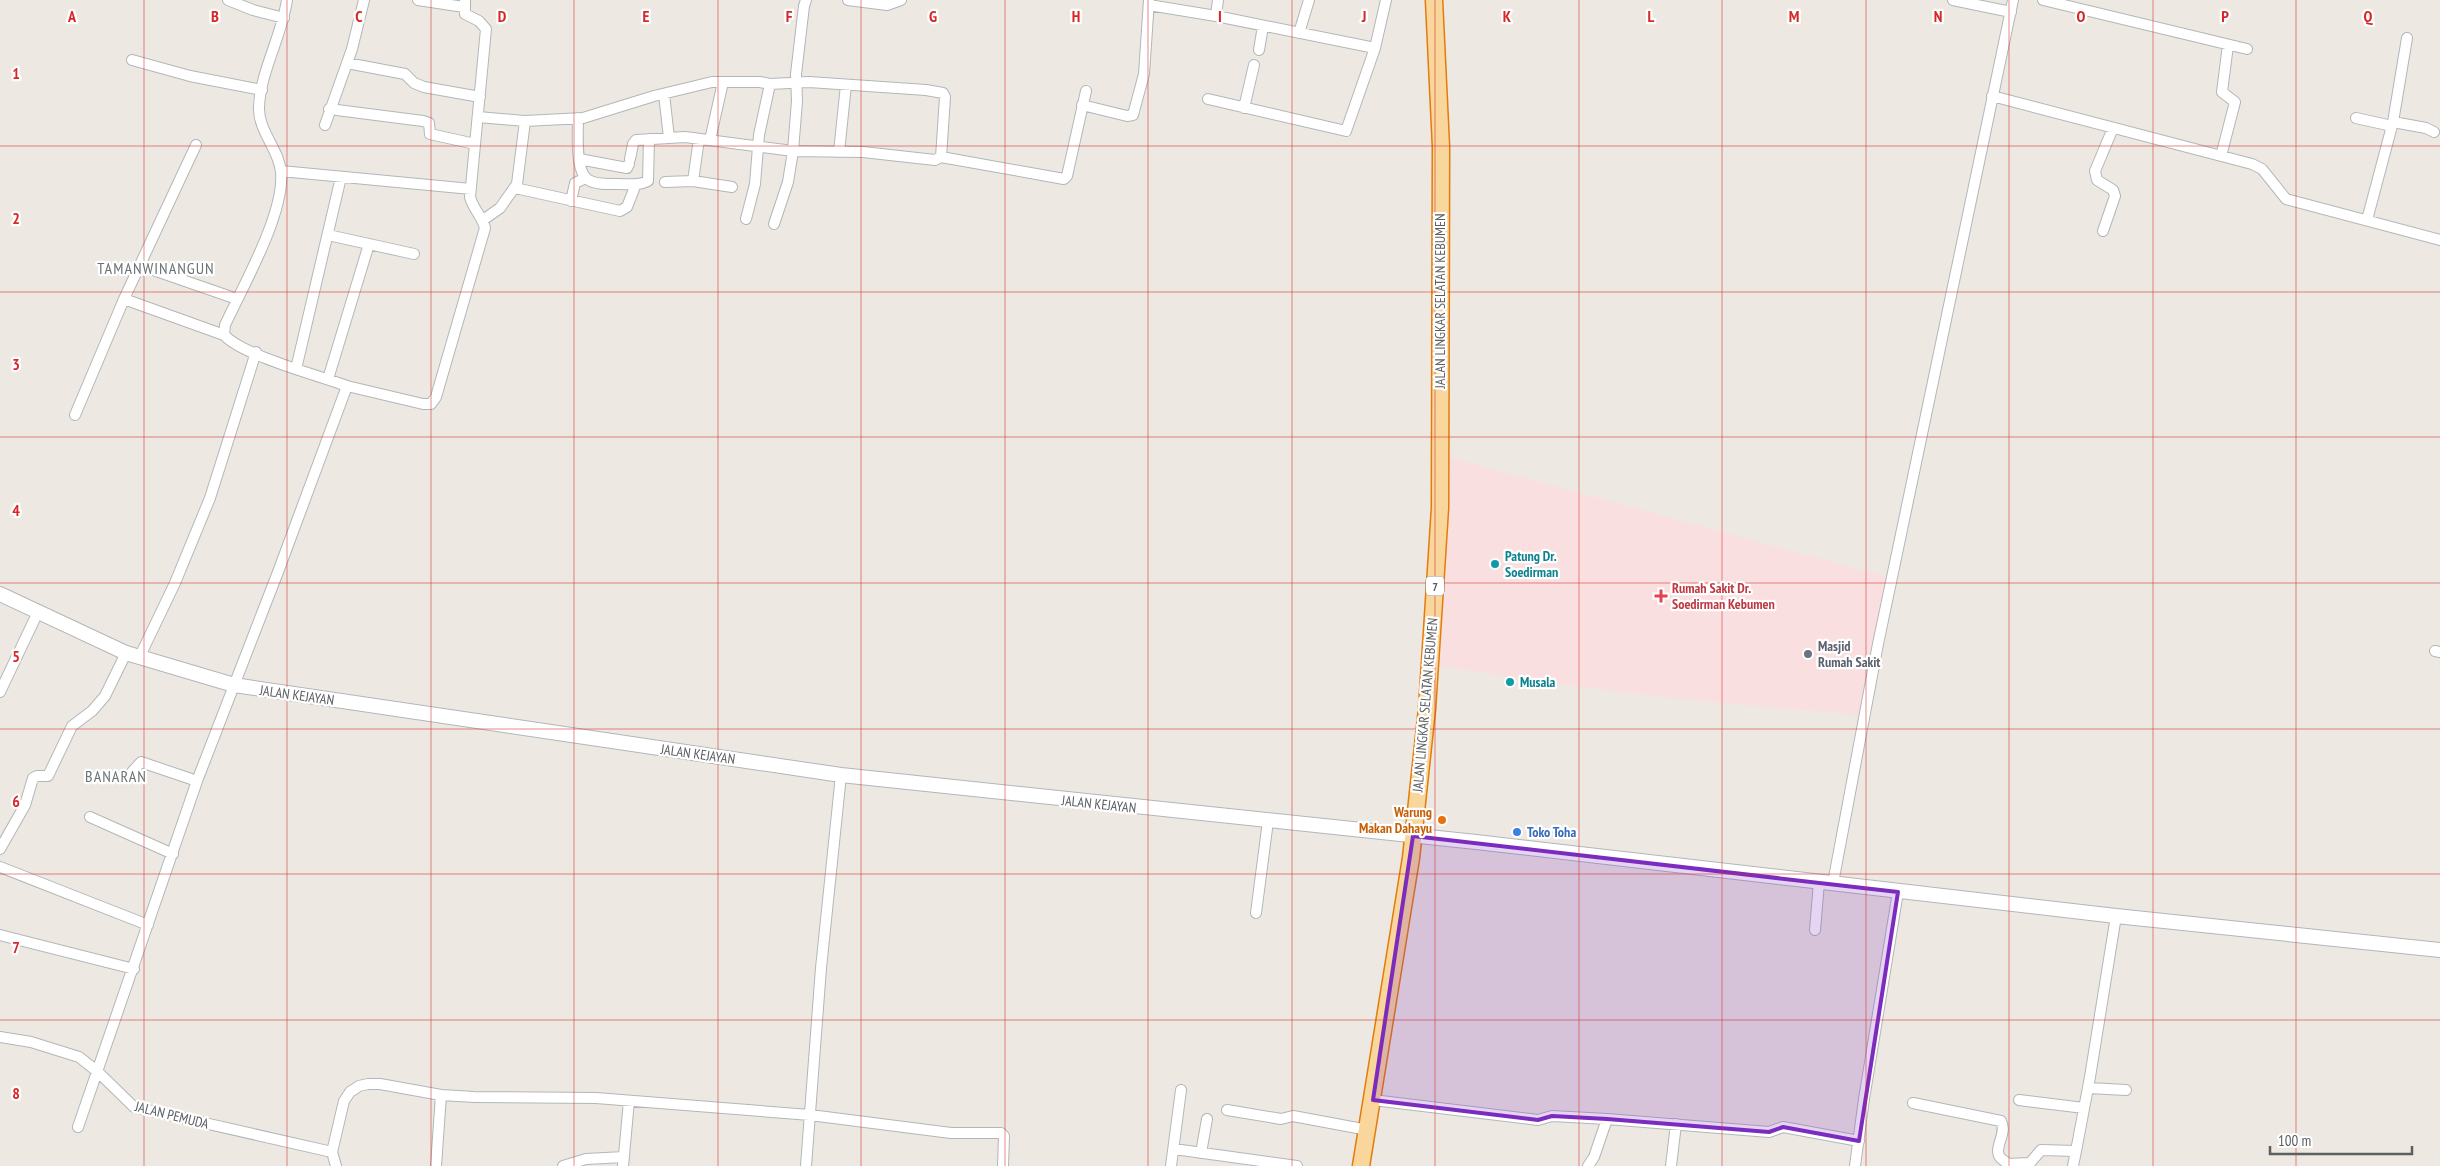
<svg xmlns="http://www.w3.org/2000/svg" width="2440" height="1166" font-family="'PT Sans Narrow',sans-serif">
<rect width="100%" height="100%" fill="#ede9e2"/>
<path fill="#fadfe1" d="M1445 456 1891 578 1860 715 1678 699 1549 683 1434 665Z"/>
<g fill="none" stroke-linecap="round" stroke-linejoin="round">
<defs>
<path id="minor" d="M228 0 253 10 284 18
M287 0C282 35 260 73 259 107 258 131 279 149 281 172 285 213 243 286 225 325L224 335C244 356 317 375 347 386
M418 0 464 7
M848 0 887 5 901 0
M1953 0 2011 12
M2043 0 2247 49
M1149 5 1216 16 1375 48
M1216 16 1218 0
M1299 33 1309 0
M1259 50 1263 26
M132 60 190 76 262 90
M347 63 405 74 414 83 424 87 480 97
M664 94 669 138
M1992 96 2252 164 2262 169 2286 199 2440 240
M1208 99 1346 131 1375 48 1386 0
M1082 105 1127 116 1133 115 1144 74 1149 0
M1244 108 1254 65
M329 109 423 121 429 123 430 134 475 144
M478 117 525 121 583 118 654 96 712 82H760L770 84 809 82 926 90 943 93 945 97 941 157
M578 118C578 133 575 169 587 179 595 185 608 184 617 184 627 184 639 186 648 181L649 139
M2356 118 2392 126
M2393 122 2426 128 2434 132
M325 125 352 49 364 0
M710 140 723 82
M839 152 846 85
M2221 156 2235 102 2222 92 2228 45
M579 159 627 168 629 164
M630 159 633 144 636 140 685 137 793 151 863 152 935 160 941 157 1064 179 1067 176 1086 91
M281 171 471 189
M693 181 699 139
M665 182 693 181 732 187
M515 188 620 211 627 207 636 184
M571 201 575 183 586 178
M746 219 755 184 759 135 770 84
M483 220 500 208 517 184 525 121
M2367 220 2393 122 2407 38
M774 224 788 182 793 151 797 101 796 74 804 6 806 0
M2103 231 2115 196 2113 190 2097 180 2095 171 2113 128
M328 235 414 254
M139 265 237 299
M124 299 224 335
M296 369 341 177
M328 379 369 244
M75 415 124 299 196 145
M2435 651 2440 652
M139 658 175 583 210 498 256 352
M0 692 38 612
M132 772 141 762 197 781
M90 817 173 854
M0 849 25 805 33 778 37 776H48L72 726 92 711 105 696 126 653
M0 867 148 925
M1833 883 1878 644 2013 0
M1256 913 1268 821
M1815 930 1819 882
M0 935 134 969
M0 1037 31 1042 79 1057 98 1072 134 1107 332 1152
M2088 1088 2126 1090
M1373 1100 1538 1120 1552 1116 1607 1119 1769 1132 1783 1127 1859 1141
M2019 1100 2084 1108
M1913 1103 2001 1121C2009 1136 1987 1152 2006 1162L2007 1166
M1227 1110 1281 1119 1293 1116 1368 1130
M78 1127 197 781 278 572 347 386 423 404H431L436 397 485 228C482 216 473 209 470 197L486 29 479 21 465 14V0
M1174 1149 1297 1166
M2076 1151 2090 1077 2116 916
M1201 1153 1207 1119
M2007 1164 2030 1163 2041 1150 2076 1151 2073 1166
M336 1166 332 1152 344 1101 350 1092 359 1086 368 1084H380L441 1095 474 1097 596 1098 810 1115 951 1133H1001L1004 1136 1003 1166
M436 1166 441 1095
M563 1166 586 1159 624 1157
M623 1166 629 1101
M806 1166 821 968 841 775
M1171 1166 1181 1090
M1588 1166 1594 1157 1607 1119
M1671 1166 1676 1124
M1855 1166 1864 1099 1898 892"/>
<path id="secondary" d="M0 594 126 653 234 685 841 775 1476 842 2116 916 2440 950"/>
<path id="trunk" d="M1361 1166 1411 858 1427 709 1432 632 1440 508 1441 147 1434 0"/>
</defs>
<use href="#minor" stroke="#b3b6b9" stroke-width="12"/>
<use href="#secondary" stroke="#b2b6b9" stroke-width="16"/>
<use href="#trunk" stroke="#e47b0b" stroke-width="19"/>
<use href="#minor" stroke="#fff" stroke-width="10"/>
<use href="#secondary" stroke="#fff" stroke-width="14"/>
<use href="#trunk" stroke="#f9d69c" stroke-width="16"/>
</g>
<path fill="#7b2cbf" fill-opacity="0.2" stroke="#7b2cbf" stroke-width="4" stroke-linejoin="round" d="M1413 836 1898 892 1859 1141 1783 1127 1769 1132 1607 1119 1552 1116 1538 1120 1373 1100Z"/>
<path fill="none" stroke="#d62828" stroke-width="1" stroke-opacity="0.55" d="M144 0V1166M287 0V1166M431 0V1166M574 0V1166M718 0V1166M861 0V1166M1005 0V1166M1148 0V1166M1292 0V1166M1435 0V1166M1579 0V1166M1722 0V1166M1866 0V1166M2009 0V1166M2153 0V1166M2296 0V1166M0 146H2440M0 292H2440M0 437H2440M0 583H2440M0 729H2440M0 874H2440M0 1020H2440"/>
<g fill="#0f9aa8" stroke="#fff" stroke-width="2">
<circle cx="1495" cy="564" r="5"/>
<circle cx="1510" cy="682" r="5"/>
</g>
<path fill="#e0444e" stroke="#fff" stroke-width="2" d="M1658.5 588.5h5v5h5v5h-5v5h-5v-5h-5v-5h5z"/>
<circle fill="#6b7280" stroke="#fff" stroke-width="2" cx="1808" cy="654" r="5"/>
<circle fill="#e8710a" stroke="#fff" stroke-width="2" cx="1442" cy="820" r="5"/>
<circle fill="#3f7fe0" stroke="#fff" stroke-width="2" cx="1517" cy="832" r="5"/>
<g text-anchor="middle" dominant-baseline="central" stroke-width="4.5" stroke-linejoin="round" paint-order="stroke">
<rect fill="#fff" stroke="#8c8f91" stroke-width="1" x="1426" y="576.5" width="18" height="19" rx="4"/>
<g font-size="12" font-weight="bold" fill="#5b5f62">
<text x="1435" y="586">7</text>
</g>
<g font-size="14" fill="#5b5f62" stroke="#fff">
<text transform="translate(1440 301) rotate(-90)">JALAN LINGKAR SELATAN KEBUMEN</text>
<text transform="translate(297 695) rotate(8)">JALAN KEJAYAN</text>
<text transform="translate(1425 705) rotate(-85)">JALAN LINGKAR SELATAN KEBUMEN</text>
<text transform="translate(698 754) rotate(8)">JALAN KEJAYAN</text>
<text transform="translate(1099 804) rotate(6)">JALAN KEJAYAN</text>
<text transform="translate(172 1115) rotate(14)">JALAN PEMUDA</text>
</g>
<g font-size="14" font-weight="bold" fill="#0d838f" stroke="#fff" text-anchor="start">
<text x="1505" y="556">Patung Dr.<tspan x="1505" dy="16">Soedirman</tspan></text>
<text x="1520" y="682">Musala</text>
</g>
<g font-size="14" font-weight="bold" fill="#be3a42" stroke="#fff" text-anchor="start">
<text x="1672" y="588">Rumah Sakit Dr.<tspan x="1672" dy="16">Soedirman Kebumen</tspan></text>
</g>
<g font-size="14" font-weight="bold" fill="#5b616d" stroke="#fff" text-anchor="start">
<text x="1818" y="646">Masjid<tspan x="1818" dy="16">Rumah Sakit</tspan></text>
</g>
<g font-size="14" font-weight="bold" fill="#c56008" stroke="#fff" text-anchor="end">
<text x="1432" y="812">Warung<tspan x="1432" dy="16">Makan Dahayu</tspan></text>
</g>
<g font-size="14" font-weight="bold" fill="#366cbe" stroke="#fff" text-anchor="start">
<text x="1527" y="832">Toko Toha</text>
</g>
<g font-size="16" letter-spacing="1" fill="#6c7274" stroke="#fff">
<text x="156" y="268">TAMANWINANGUN</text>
<text x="116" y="776">BANARAN</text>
</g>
</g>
<g font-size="16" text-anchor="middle" font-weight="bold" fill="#d62828" stroke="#fff" stroke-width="4.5" stroke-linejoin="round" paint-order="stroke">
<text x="72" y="22">A</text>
<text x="215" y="22">B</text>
<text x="359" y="22">C</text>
<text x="502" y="22">D</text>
<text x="646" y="22">E</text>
<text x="789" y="22">F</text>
<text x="933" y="22">G</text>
<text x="1076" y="22">H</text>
<text x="1220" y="22">I</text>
<text x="1364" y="22">J</text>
<text x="1507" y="22">K</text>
<text x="1651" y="22">L</text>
<text x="1794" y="22">M</text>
<text x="1938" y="22">N</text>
<text x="2081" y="22">O</text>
<text x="2225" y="22">P</text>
<text x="2368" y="22">Q</text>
<text x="16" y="79">1</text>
<text x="16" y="224">2</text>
<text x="16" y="370">3</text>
<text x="16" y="516">4</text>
<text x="16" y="662">5</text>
<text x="16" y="807">6</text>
<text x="16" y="953">7</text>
<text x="16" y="1099">8</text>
</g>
<path d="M2270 1146v8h142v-8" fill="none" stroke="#5b5f62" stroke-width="2.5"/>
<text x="2278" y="1146" font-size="15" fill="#5b5f62" stroke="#ffffff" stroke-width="4" paint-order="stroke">100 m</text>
</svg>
